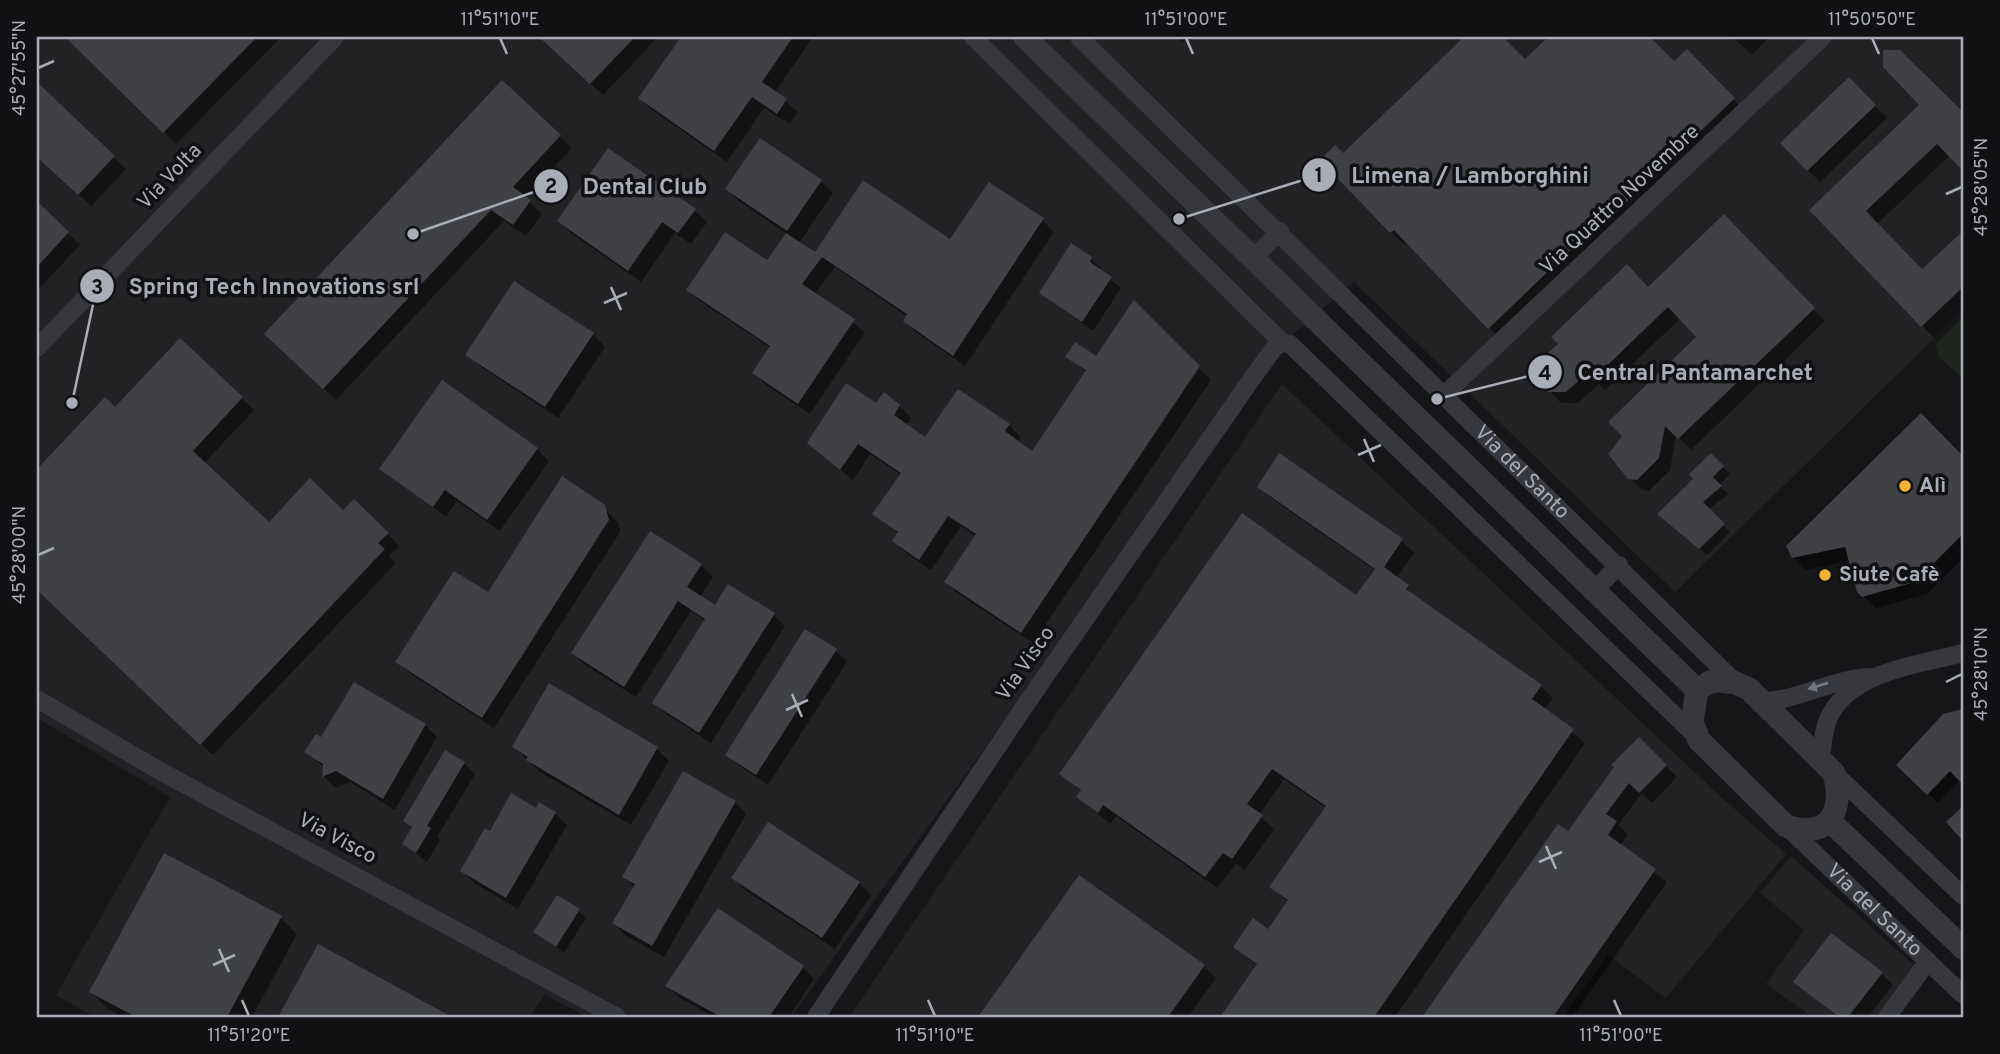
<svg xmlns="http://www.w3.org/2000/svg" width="2000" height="1054" font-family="Overpass,sans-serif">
<rect width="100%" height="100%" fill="#161618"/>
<path fill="#222225" d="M37 37H1963V310L1675 592 1354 282 1264 359 791 1017H588L545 995 529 1017H95L56 995 170 797 37 718Z
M1282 384 1720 796 1786 854 1666 998 1608 955 1563 1017H849Z
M1791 856 1915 966 1877 1017H1813L1766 984 1804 930 1760 893Z"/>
<path fill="#1e261f" d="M1963 317V378L1939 357 1935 345Z"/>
<path fill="#0007" d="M67 37H281L176 144Z
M541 37H658L603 95Z
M683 37H813L775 92 798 112 790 124 764 108 727 162 652 110 640 98Z
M1177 37H1188L1183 42Z
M1466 37H1501L1525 61 1550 37H1648L1674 64 1687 52 1745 111 1501 340 1407 241 1403 244 1322 160 1343 155Z
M1732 37H1769L1752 55Z
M1849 79 1887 118 1820 182 1782 143Z
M502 82 572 148 525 198 542 214 526 236 504 221 336 400 278 346Z
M37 84 126 169 91 206 37 155Z
M1939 89 1963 114V169L1950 155 1877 224 1922 272 1963 233V310L1934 338 1811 210Z
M821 181 833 193 799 243 821 258 951 242 1042 220 1054 232 965 366 917 333 905 321 908 317 835 267 815 294 865 332 810 414 766 385 754 373 771 348 701 302 689 290 768 263 787 234 739 201 727 189Z
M37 204 80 245 37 291Z
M694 210 707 222 691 244 675 233 641 282 571 233 559 221Z
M1724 216 1825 321 1691 450 1676 435 1670 470 1649 491 1642 490 1611 457 1610 451 1699 337 1681 318 1605 390 1599 384 1578 403H1561L1540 381 1649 289Z
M1072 246 1091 259 1101 268 1100 271 1121 288 1093 331 1041 293Z
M1134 302 1211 380 1033 643 958 594 947 582 977 537 961 526 931 570 906 553 894 541 899 534 874 514 901 475 870 454 853 480 809 443 876 405 899 406 911 418 906 425 926 439 1009 425 1021 437 1017 442 1033 453 1087 373 1068 356 1096 358Z
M593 334 605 347 558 418 480 366 467 354Z
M180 340 254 410 204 463 269 524 343 512 388 534 399 546 389 556 396 563 213 755 37 588V472L105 399 115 409Z
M1921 416 1963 459V558L1927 594 1876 608 1859 592 1851 560 1806 570 1793 557Z
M537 449 549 461 500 531 457 501 446 517 382 468Z
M1711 455 1730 474 1719 485 1728 494 1708 510 1730 532 1707 555 1667 521Z
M1280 456 1402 541 1414 553 1396 578 1419 600 1541 686 1553 698 1544 710 1585 743 1395 1017H1227L1224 1015 1258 966 1235 947 1269 931 1289 903 1271 887 1326 808 1284 779 1259 815 1274 829 1245 870 1236 864 1217 888 1116 816 1110 824 1078 797 1082 792 1061 774 1357 597 1376 571 1271 498 1259 486Z
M599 502 619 524 620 532 494 728 409 673 397 662 488 595Z
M701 565 713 577 700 597 715 607 774 615 785 626 711 743 666 714 654 703 706 622 691 611 636 697 585 665 573 653Z
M836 651 847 662 768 785 738 765 727 754Z
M550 685 657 749 669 761 631 825 540 772 514 747Z
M1963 711V782L1960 779 1938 803 1898 765 1944 716Z
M425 725 437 737 395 810 350 782 336 788 324 777 325 768 306 752 322 739Z
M1639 739 1677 777 1652 803 1642 793 1618 825 1628 834 1620 846 1667 882 1572 1017H1424L1558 826 1568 834Z
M464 763 475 774 437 837 440 840 427 862 404 844 413 829 405 821Z
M735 802 746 814 664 957 625 935 614 923 635 887 624 876Z
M537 810 555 813 567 825 518 909 474 883 462 871 491 834Z
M733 878 859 883 871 895 835 949 745 890Z
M1079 878 1204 966 1216 978 1188 1017H980Z
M578 911 586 918 564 953 535 932Z
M281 918 297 934 252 1017H124L107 1008 91 992Z
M319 946 444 1015 447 1017H280Z
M802 967 814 979 789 1017H714L680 998 668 986Z
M1882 974 1893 985 1868 1017H1838L1796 982Z"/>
<path fill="#404145" d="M65 37H257L163 133Z
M539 37H635L590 84Z
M681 37H793L762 82 787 99 777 114 752 97 714 151 638 98Z
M1464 37H1503L1525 59 1548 37H1650L1674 61 1687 49 1735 98 1581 246 1578 243 1488 329 1394 230 1390 233 1320 160 1335 145 1343 153Z
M1883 50H1900L1963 112V171L1937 144 1866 211 1922 269 1963 231V287L1921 327 1809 210 1919 105 1883 67Z
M1849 77 1876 105 1807 171 1780 143Z
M502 80 561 135 513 187 531 200 513 225 491 210 323 389 264 334Z
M37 82 115 156 78 195 37 157Z
M760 138 822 180 787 231 725 189Z
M608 148 696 209 678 233 662 222 628 271 557 221Z
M863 180 950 239 989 182 1044 218 953 356 903 321 907 314 822 257 802 284 855 319 798 404 752 373 770 346 686 290 725 232 767 260 786 233 820 255 815 252Z
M37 201 69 232 37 267Z
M1724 214 1815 308 1678 439 1665 426 1659 458 1637 480 1628 479 1608 454 1622 436 1608 422 1696 337 1668 307 1592 380 1586 374 1566 392H1548L1538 381V362L1558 344 1551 337 1627 264 1648 287Z
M1071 243 1092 257 1090 262 1112 277 1082 322 1039 293Z
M514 281 594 333 545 407 465 355Z
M1134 300 1200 366 1021 633 944 582 976 534 948 516 919 560 892 541 898 532 872 514 901 473 858 444 840 470 807 443 846 383 876 403 884 392 900 405 894 415 925 437 958 389 1010 424 1005 431 1032 451 1086 370 1065 357 1075 342 1096 356Z
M180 338 243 397 193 451 269 522 310 478 343 510 354 499 389 533 378 543 385 549 200 745 37 590V469L105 397 115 407Z
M442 380 538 448 487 520 445 490 433 507 379 469Z
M1921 413 1963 456V534L1915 582 1862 597 1857 592 1845 547 1792 558 1786 546Z
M1279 453 1403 539 1384 567 1409 585 1406 589 1542 685 1532 699 1574 729 1374 1017H1220L1257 964 1233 947 1253 918 1268 929 1288 900 1269 887 1326 806 1272 769 1247 804 1263 815 1232 859 1223 853 1205 877 1103 805 1098 813 1076 797 1081 790 1059 774 1242 513 1356 595 1375 569 1257 487Z
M1711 453 1724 466 1713 477 1722 486 1703 502 1725 524 1699 549 1657 514 1693 479 1689 474Z
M562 476 605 505 609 520 482 718 395 662 454 571 488 592Z
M650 531 702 564 687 587 715 605 728 584 775 613 699 733 652 703 705 619 678 601 624 687 571 653Z
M805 629 837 649 756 775 725 755Z
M354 682 426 724 383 799 336 771 322 777 323 764 304 752 316 734 321 737Z
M549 683 658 747 619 815 526 760 528 757 512 747Z
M1963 709V785L1950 771 1927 795 1896 765 1943 714Z
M1639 737 1667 765 1639 793 1629 783 1606 814 1617 821 1608 835 1656 869 1553 1017H1422L1558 824 1568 831 1614 767 1611 765Z
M445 750 465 762 427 826 431 828 416 853 402 844 412 827 403 821Z
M683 771 736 801 652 946 612 923 635 884 622 877Z
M511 793 536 808 539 802 556 812 506 898 460 871 485 828 490 831Z
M1963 806V841L1946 822Z
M768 822 860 882 822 938 731 878Z
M164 853 282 916 227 1017H136L89 992Z
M1079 875 1205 965 1168 1017H978Z
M557 895 580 909 556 947 533 932Z
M718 908 804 966 769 1017H721L665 986Z
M1831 933 1883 972 1848 1017H1839L1793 982Z
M318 944 452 1017H278Z"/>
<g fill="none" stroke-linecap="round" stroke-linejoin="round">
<g stroke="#37383d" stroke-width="18">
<path d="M973 37 1283 343 1290 344 1696 736"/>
<path id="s1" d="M1079 37 1736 683"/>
<path d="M1254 258 1280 231"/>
<path d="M37 348 335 37"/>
<path d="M1445 394 1823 37"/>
<path d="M1595 590 1619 565"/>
<path d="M37 699 160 771 617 1017"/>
<path d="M1762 701C1797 701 1831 679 1870 677"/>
<path d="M1821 758C1823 744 1823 728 1830 715 1854 670 1919 665 1963 653"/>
<path d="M1834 773 1963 896"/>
<path id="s2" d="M1786 826 1963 995"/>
<path d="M816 1017 1020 713 1246 387 1274 348 1283 343"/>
<path d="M1887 1017 1928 961"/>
</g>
<path stroke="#37383d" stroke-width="23" d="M1025 37 1697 690
M1719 681 1736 683 1749 689 1834 773C1844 812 1830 839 1786 826L1699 740 1692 722 1697 690 1710 682Z
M1830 821 1963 948"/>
</g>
<defs><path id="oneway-solid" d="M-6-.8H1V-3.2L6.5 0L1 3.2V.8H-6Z" transform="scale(1.75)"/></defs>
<use fill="#757881" href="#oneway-solid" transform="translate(1818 686) rotate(163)"/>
<path fill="none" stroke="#a8adb8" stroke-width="2.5" d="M500 38 507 54M1186 38 1193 54M1872 38 1879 54M38 68 54 61M1946 194 1962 187M611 287 621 310M604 303 627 293M1364 439 1374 462M1358 455 1381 445M38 555 54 548M1946 682 1962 674M792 694 802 717M786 710 808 700M1546 846 1556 869M1539 862 1562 852M219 949 229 972M213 965 235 955M242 1000 249 1016M928 1000 935 1016M1614 1000 1621 1016"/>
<g fill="#f2b134" stroke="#111113" stroke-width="2.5">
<circle cx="1905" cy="486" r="7"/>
<circle cx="1825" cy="575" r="7"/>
</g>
<g text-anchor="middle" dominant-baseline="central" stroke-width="7" stroke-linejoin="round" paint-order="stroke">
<g font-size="21" fill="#a8adb8" stroke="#111113">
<text transform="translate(170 177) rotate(-46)">Via Volta</text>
<text transform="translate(1620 200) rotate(-43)">Via Quattro Novembre</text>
<text stroke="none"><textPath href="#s1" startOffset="621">Via del Santo</textPath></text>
<text transform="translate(1026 664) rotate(-55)">Via Visco</text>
<text transform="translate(337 839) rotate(28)">Via Visco</text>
<text stroke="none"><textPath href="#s2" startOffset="122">Via del Santo</textPath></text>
</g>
<g font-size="21" font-weight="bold" fill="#a8adb8" stroke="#111113" text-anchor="start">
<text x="1919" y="486">Alì</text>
<text x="1839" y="575">Siute Cafè</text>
</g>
</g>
<path fill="none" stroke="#a8adb8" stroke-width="2.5" d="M1179 219L1319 175M413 234L551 186M72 403L97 286M1437 399L1545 372"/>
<g fill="#a8adb8" stroke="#111113" stroke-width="2.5">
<circle cx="1179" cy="219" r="7"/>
<circle cx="413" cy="234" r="7"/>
<circle cx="72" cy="403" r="7"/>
<circle cx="1437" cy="399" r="7"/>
<circle cx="1319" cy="175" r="18"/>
<circle cx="551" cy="186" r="18"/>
<circle cx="97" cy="286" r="18"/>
<circle cx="1545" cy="372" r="18"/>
</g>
<g font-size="21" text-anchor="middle" font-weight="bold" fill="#111">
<text x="1319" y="182">1</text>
<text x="551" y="193">2</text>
<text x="97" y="294">3</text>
<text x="1545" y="380">4</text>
</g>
<g font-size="23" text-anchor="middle" font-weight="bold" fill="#a8adb8" stroke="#111113" stroke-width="7" stroke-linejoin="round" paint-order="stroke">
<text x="1470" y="183">Limena / Lamborghini</text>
<text x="645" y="194">Dental Club</text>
<text x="274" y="294">Spring Tech Innovations srl</text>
<text x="1695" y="380">Central Pantamarchet</text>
</g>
<rect width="2000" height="1054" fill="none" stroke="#111113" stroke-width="77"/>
<rect x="38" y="38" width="1924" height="978" fill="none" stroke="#a8adb8" stroke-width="2.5"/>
<g font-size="18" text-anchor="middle" fill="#a8adb8">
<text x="500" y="25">11°51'10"E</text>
<text x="1186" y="25">11°51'00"E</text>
<text x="1872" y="25">11°50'50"E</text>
<text transform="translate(19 68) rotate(-90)" y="6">45°27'55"N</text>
<text transform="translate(1981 187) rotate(-90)" y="6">45°28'05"N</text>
<text transform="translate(19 555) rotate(-90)" y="6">45°28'00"N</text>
<text transform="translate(1981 674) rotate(-90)" y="6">45°28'10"N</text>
<text x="249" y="1041">11°51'20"E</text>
<text x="935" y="1041">11°51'10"E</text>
<text x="1621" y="1041">11°51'00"E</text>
</g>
</svg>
